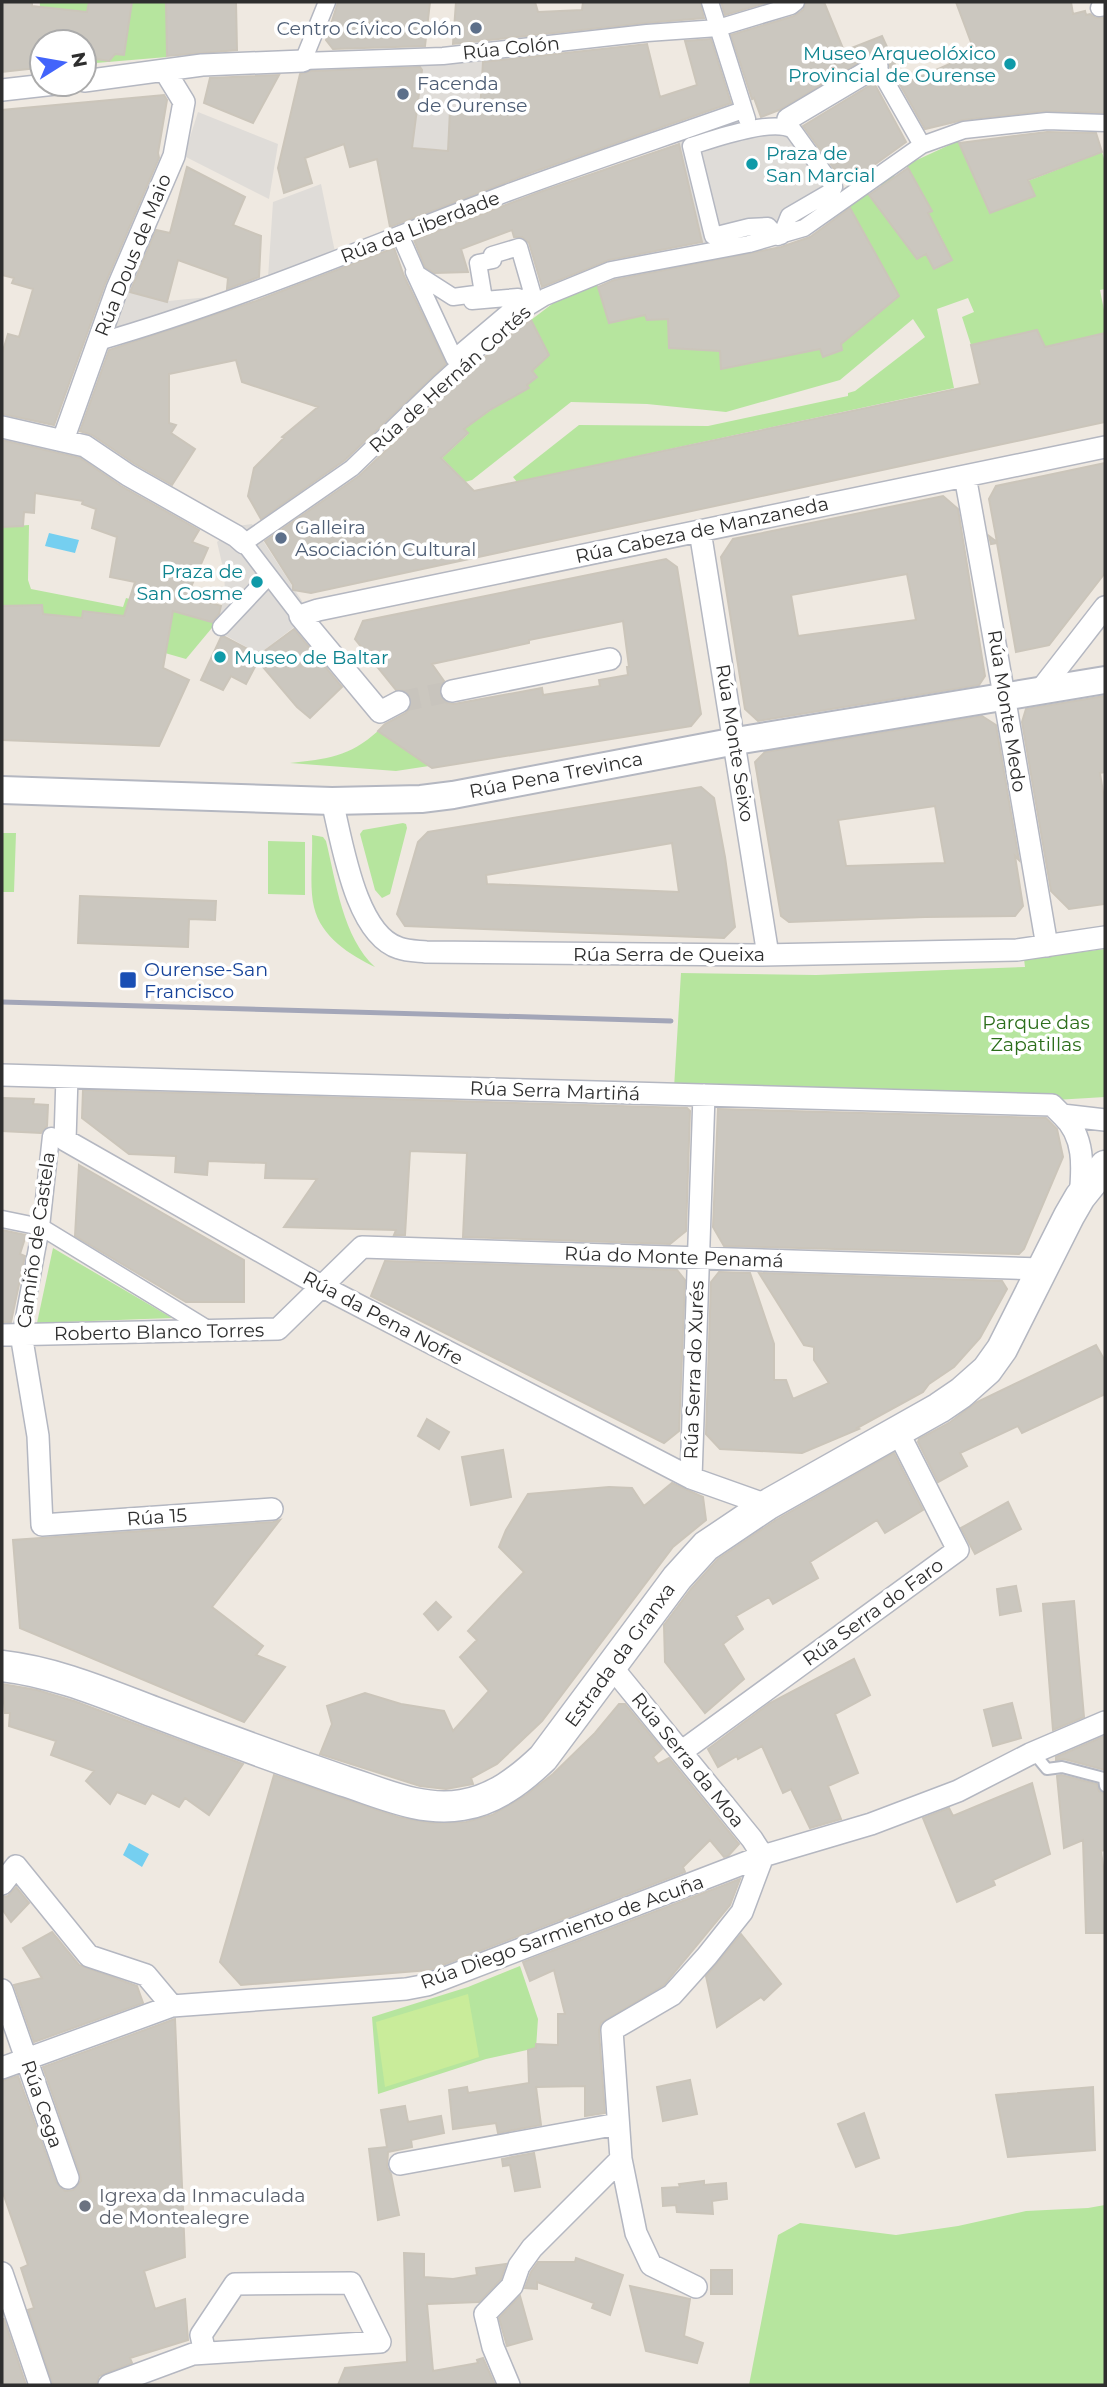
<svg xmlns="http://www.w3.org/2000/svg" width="1107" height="2387" font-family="Montserrat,sans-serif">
<rect width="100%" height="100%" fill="#efe9e1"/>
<path fill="#b6e59e" d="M40 2H166L167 57 84 64V42H42V68H37Z
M958 141 990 213 1035 196 1028 181 1102 152 1105 162V289L1100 290 1105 315V333L1045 347 1037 330 971 345 962 317 974 312 968 298 937 309 954 388 517 482 513 477 579 425 708 426 848 396V393L855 391 925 337 913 319 840 380 726 412 647 404 571 402 472 480 465 482 442 458 468 434 464 429 502 402 529 388 527 385 537 377 532 371 549 355 531 320 560 298 597 283 609 323 645 315 647 320 668 319 669 348 712 350 716 293 722 369 800 353 842 306 893 285 872 248 845 210 868 193 917 258 926 254 935 269 952 260 940 235 923 240 880 184 893 175 922 217 931 211 906 165Z
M29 525 28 580 31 589 123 607 126 598 216 623 186 659 165 653 2 645V527Z
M378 731 429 766 396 771 290 763C327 759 349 757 378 731Z
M403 823 406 824 407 828 390 894 382 898 375 890 360 834 363 830Z
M2 833H16L14 892H2Z
M312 835 323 837 326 841C336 882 343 938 375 967 350 955 321 937 314 907 309 887 313 857 312 835Z
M268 841 305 842V895L268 894Z
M1105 949V1097L1055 1100 674 1088 681 973 816 975 1025 967 1024 959Z
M53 1248 172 1318 37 1323Z
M520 1966 538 2019 536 2048 486 2059 378 2094 372 2017 468 1987Z
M1105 2205V2385H749L778 2235 800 2223 896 2235 958 2226 1026 2211 1088 2208Z"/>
<path fill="#c9ec9a" d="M468 1994 479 2057 385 2087 376 2022Z"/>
<path fill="#dfdcd8" d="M483 59 480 112 450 110 448 150 412 148 421 70 415 61Z
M198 112 278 144 269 199 184 156Z
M784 115 841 190 787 226 703 249 677 139 740 120 755 125Z
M321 184 335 252 268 278 273 202Z
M126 291 168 301 209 297 219 302 99 345Z
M252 524 302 601 298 624 259 654 223 634 217 624 225 592 224 572 217 542 237 526Z"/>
<path fill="#75cff0" d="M49 533 79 540 75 553 45 546Z
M129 1843 149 1854 142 1867 123 1855Z"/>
<path fill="#cbc7bf" stroke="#cbc5ba" stroke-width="2" fill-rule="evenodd" d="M11 2H32V6L87 12 89 2H132L124 55 115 54 109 61 97 59 92 51 84 50V42H38L37 68 2 72V4Z
M166 2H236L237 50 167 56Z
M338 2H430L425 46 333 49 326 40Z
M456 2H535L538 12 582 10 583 2H700L704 18 646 23 453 44Z
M721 2H769L725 15Z
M806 2H824L844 51 882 36 904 84 975 53 956 2H1071L1073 14 1085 11 1086 15 1090 14 1096 18H1105V113L1046 111 963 120 925 129 890 67 888 59 883 54 876 53 779 110 761 117 754 98 752 99 731 35 794 16 803 10Z
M711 39 731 103 533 172 390 227 377 159 350 167 344 144 305 158 312 183 284 193 278 168 300 74 311 71 420 67 422 70 412 148 448 151 450 110 480 112 483 62 647 44 660 97 697 85 685 41Z
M279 75 253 123 204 103 210 78Z
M874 83 906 142 856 178 850 170 840 177 803 126Z
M164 95 167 100 158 153 159 158 105 284 54 425 2 414V354L8 334 19 337 33 289 12 283 14 278 2 275V110Z
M1047 132 1096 133 1102 152 1028 180 1035 196 990 213 959 143Z
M679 144 702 242 609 260 542 287 529 243 522 237H514L512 230 461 249 468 272 434 273 425 267 414 240 540 192Z
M187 167 245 197 233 225 261 236 259 277 227 289 228 278 178 260 167 302 130 292 156 230 170 233Z
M908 168 932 211 928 213 952 260 934 269 926 254 917 259 869 195Z
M850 208 899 296 841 344 842 350 823 357 820 349 721 369 720 351 669 348 668 319 647 320 645 315 609 323 598 287 614 280 781 247 810 237Z
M394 248 404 276 446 364 345 460 261 519 248 496 254 468 284 438 282 437 318 407 242 382 236 360 169 374V423L176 425 171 433 195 449 172 485 135 464 92 435 80 431 109 350 256 301Z
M531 320 549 355 532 371 537 377 527 385 529 388 490 410 464 429 468 433 441 458 474 491 980 384 971 345 1037 330 1045 347 1105 333V422L311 593 293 590V585L265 541 359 476 501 342Z
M2 440 80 458 121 486 199 530 192 542 208 548 187 596 221 606 219 614 212 622 173 611 163 668 189 680 159 746 2 740V606L42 605 43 614 82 618 83 611 124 616 135 582 110 577 117 537 92 528 96 509 82 504 83 501 35 493 34 513 24 512 23 526 2 527Z
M1105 463V573L1049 645 1016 652 997 543 991 544 989 536 997 542 989 499 996 486Z
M943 496 958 509 985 676 979 685 758 721 745 709 721 557 733 539ZM907 574 916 620 798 636 791 595Z
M666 559 677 567 701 714 691 726 432 768 378 731 385 724 406 713 410 708 412 702 407 691 396 690 355 639 363 621ZM623 621 629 667H627L628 675 599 680 600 686 543 695 542 688 454 704 447 703 439 694V688L444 681 432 664 529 643V640Z
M294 629 342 687 310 718 297 707 258 661 246 684 231 676 223 690 201 680 221 637H225L259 655Z
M1105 696V772L1100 773 1105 805V904L1069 909 1051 891 1022 722 1026 709Z
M982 716 996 725 1019 860 1015 856 1023 906 1015 916 925 917 789 922 781 916 755 762 765 752ZM935 806 945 863 846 866 838 820Z
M701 787 714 798 725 857 735 927 724 938 405 926 397 914 418 842 428 832ZM672 843 679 892 487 884 486 875Z
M80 896 216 901 215 920 189 919 188 947 78 943Z
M83 1090 687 1108 690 1111 686 1231 670 1244 463 1237 467 1153 410 1151 405 1235H394L396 1230 284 1227 317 1179 265 1178 266 1163 208 1161 207 1175 175 1172 176 1156 129 1154 82 1118Z
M2 1098 34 1099 33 1104 48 1105 47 1126 41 1133 2 1131Z
M718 1109 1046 1118 1057 1129 1063 1157 1024 1249 1019 1254 724 1246 713 1227Z
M79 1165 244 1260V1302H186L75 1236Z
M2 1230 26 1235 20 1254 25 1256 11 1322H2Z
M385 1261 677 1270 685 1280 679 1431 664 1443 371 1296Z
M719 1272 750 1273 774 1344V1380H786L793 1399 829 1383 814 1360V1347L804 1345 759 1273 1002 1281 1007 1289 980 1338 954 1367 929 1384 923 1392 857 1428 859 1429 802 1453 720 1449 706 1434 711 1282Z
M1096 1345 1105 1361V1394L1022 1433 1018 1426 960 1453 967 1466 938 1482 918 1442 919 1439 949 1423 977 1402Z
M427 1419 449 1432 439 1449 418 1436Z
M503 1450 511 1497 471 1505 462 1457Z
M894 1453 923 1510 885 1533 877 1520 810 1562 818 1578 773 1604 769 1597 736 1616 743 1629 723 1644 744 1679 705 1713 665 1662 664 1625 691 1589 718 1559 776 1520Z
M672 1483 703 1497 706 1520 673 1547 542 1721 497 1764 471 1778 473 1784 446 1789 420 1786 320 1754 332 1724 327 1706 365 1693 401 1704 444 1711 453 1731 489 1691 460 1657 477 1640 468 1631 524 1572 499 1547 506 1530 528 1494 609 1487 632 1488 644 1506Z
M1008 1502 1021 1529 975 1554 961 1528Z
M280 1520 212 1607 263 1646 256 1655 285 1667 244 1722 20 1628 13 1540 273 1522Z
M1016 1586 1021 1611 1000 1615 997 1589Z
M1074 1601 1084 1717 1053 1730 1043 1604Z
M436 1602 451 1617 438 1630 424 1614Z
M854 1659 870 1695 835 1714 858 1773 828 1786 841 1819 810 1828 791 1789 783 1793 762 1746 738 1759 737 1756 718 1767 708 1749 770 1703Z
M2 1684 37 1690 74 1701 243 1764 209 1815 185 1798 179 1807 152 1793 145 1804 117 1792 110 1804 86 1781 94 1771 51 1755 56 1741 9 1726 10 1713H5Z
M1012 1703 1021 1738 993 1746 984 1710Z
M619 1704H625L662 1749 653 1757 658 1764 669 1758 739 1844 728 1856 724 1857 710 1840 683 1867 685 1872 430 1970 241 1985 220 1962 274 1775 398 1817 431 1823 466 1822 492 1815 526 1795 553 1774 595 1733Z
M1105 1736V1770L1064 1759 1056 1760V1757Z
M1061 1775 1097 1784 1099 1791 1105 1794V1850L1101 1851 1105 1881V1933H1086L1083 1840 1064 1848 1057 1776Z
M1032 1783 1050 1854 993 1880 995 1885 957 1902 923 1818 949 1808 953 1816Z
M740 1879 730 1905 664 1985 601 2023 599 2031 605 2113 585 2116V2086L536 2087 541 2125 498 2133 496 2123 453 2129 449 2090 467 2087 468 2093 529 2083 528 2050 536 2048V2044L558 2045V2014H565L554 1970 530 1981 523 1962Z
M16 1887 29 1903 11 1922 2 1909V1897L8 1896Z
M52 1932 79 1965 137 1986 143 2003 34 2042 14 1985 42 1978 23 1948Z
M741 1934 781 1984 764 2000 761 1997 717 2027 706 1976Z
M175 2019 185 2257 144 2271 155 2309 185 2299 188 2340 130 2358 132 2363 99 2376 96 2385H53L28 2310 34 2308 21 2268 28 2265 2 2190V2081L18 2076 56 2182 65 2191 73 2190 81 2181 80 2174 43 2067Z
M690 2080 697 2114 663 2121 657 2087Z
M1093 2087 1095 2150 1008 2157 996 2095Z
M405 2106 408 2122 441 2116 444 2133 411 2140 412 2147 388 2152 387 2167 391 2174 399 2215 378 2220 369 2149 387 2147 381 2110Z
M864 2113 879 2158 856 2167 838 2124Z
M534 2153 540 2187 515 2191 510 2165 503 2166 502 2159Z
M704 2181V2185L726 2183 727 2199 712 2201 713 2214 677 2212 676 2205 663 2206 662 2188 680 2187 679 2184Z
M404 2253 424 2254V2277L453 2279 477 2275 476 2268 506 2264 501 2279 479 2302 427 2304 433 2371 478 2363 477 2360 483 2358 495 2385H338L345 2368 407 2362Z
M576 2258 623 2275 610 2315 592 2308 594 2303 537 2282V2289L525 2288 531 2272 538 2262H575Z
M711 2270H732V2294H711Z
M630 2286 690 2299 684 2336 703 2343 697 2363 646 2351Z
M520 2296 532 2339 507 2346 499 2318Z
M2 2319H4L26 2385H2Z"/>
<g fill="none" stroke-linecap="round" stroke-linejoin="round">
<path stroke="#c8c4bd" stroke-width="21" stroke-dasharray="21 10" stroke-linecap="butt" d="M399 702 452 691"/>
<defs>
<path id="service" d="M1033 1752 1047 1769 1062 1767 1104 1778 1105 1786"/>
<path id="pedestrian" d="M327 2 303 61 443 56 647 33 718 28 791 6 796 2
M710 2 747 119
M1099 8 1105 7
M877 66 922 145
M400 235 418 276 422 279
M778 237 768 226 749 227 713 236 691 146C714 139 772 118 793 130L834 187 832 191 789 216 781 236
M519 247 532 292 454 358 414 272 453 297 483 293 478 263 493 260 492 255Z
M472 301 518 297 525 301
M98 342C237 302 371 244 507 193 585 164 664 138 743 110
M300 616 244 543 352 468 439 384 514 316 545 297 611 270 749 244 804 228 922 145 964 130 1047 121 1105 123
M221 627 268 577
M2 1219 41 1227 211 1331
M21 1334 41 1227 51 1136 65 1140"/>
<path id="minor" d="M84 81 202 65 303 61
M2 90 55 84
M788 119 877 66
M2 427 85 446 128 475 236 536 244 543
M63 440 117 289 174 156 184 102 165 71
M965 476C994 633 1020 789 1047 946
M700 531 768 955
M452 691 610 659
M1039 692 1105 607
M399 702 380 712 300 616 318 610 1105 447
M332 801C342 841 355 934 399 948 407 951 417 951 426 952L759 955 1017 950 1105 937
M2 1075 1052 1105 1062 1115 1105 1120
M67 1077 65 1140 323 1287 691 1478 767 1505
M1062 1115C1085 1136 1083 1167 1080 1197
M21 1334 38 1436 42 1525 272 1509
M2 1335 278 1329 362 1247 1042 1269
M691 1478 704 1095
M611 1666 752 1839 763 1856
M681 1752 958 1550 898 1432
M2 1884 16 1866 89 1956 146 1975 172 2006
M2 1990 68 2178
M2 2068 172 2006 406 1989 427 1985 763 1856 871 1824 958 1791 1030 1754 1105 1722
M400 2164 618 2124
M2 2273 40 2385
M696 2287 651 2265 636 2233 621 2159 612 2030 672 1995 707 1956 742 1912 763 1856
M109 2385 193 2354 380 2342 351 2283 235 2284 201 2335 205 2353
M509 2385 493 2347 485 2314 512 2286 519 2266 532 2248 621 2159"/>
<path id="tertiary" d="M2 790 332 801 421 799 453 795 736 741 1105 680"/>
<path id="secondary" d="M2 1666C55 1672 104 1693 154 1712 217 1736 280 1759 344 1781 382 1793 421 1812 462 1805 494 1800 520 1780 543 1758L677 1578 706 1546 767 1505 939 1408 961 1393 987 1370 1002 1349 1069 1216 1080 1197 1105 1166"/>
</defs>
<use href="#service" stroke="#b4b7c1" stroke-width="14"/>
<use href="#pedestrian" stroke="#b4b7c1" stroke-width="19"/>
<use href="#minor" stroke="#b4b7c1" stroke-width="24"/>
<use href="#tertiary" stroke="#b4b7c1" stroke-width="30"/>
<use href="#secondary" stroke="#b4b7c1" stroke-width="33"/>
<use href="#service" stroke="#fff" stroke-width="10"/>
<use href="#pedestrian" stroke="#fff" stroke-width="16"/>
<use href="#minor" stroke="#fff" stroke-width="21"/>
<use href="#tertiary" stroke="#fff" stroke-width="26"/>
<use href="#secondary" stroke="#fff" stroke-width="30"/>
<path stroke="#a3a6b8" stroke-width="5" d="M2 1002 671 1021"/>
</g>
<g fill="#5c6f8a" stroke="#fff" stroke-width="2.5">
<circle cx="476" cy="28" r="7"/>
<circle cx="403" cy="94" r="7"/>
<circle cx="281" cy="538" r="7"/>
</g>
<g fill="#0f9aa8" stroke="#fff" stroke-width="2.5">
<circle cx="1010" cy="64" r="7"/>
<circle cx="752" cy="164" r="7"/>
<circle cx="257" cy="582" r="7"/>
<circle cx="220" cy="657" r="7"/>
</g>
<rect fill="#1a4fb4" stroke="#fff" stroke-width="2.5" x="119" y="971" width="18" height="18" rx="3.5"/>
<circle fill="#6b7280" stroke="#fff" stroke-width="2.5" cx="85" cy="2206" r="7"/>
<g text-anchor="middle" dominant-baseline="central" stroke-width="7" stroke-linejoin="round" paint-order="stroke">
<g font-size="19" fill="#4e5e75" stroke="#fff" text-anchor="start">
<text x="462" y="28" text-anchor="end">Centro Cívico Colón</text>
<text x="417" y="83">Facenda<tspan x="417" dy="22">de Ourense</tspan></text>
<text x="295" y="527">Galleira<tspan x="295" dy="22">Asociación Cultural</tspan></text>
</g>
<g font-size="19" fill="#2e2e2e" stroke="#fff">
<text transform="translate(511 48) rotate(-6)">Rúa Colón</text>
<text transform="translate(420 227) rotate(-21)">Rúa da Liberdade</text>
<text transform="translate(133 255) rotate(-68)">Rúa Dous de Maio</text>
<text transform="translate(450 379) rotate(-42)">Rúa de Hernán Cortés</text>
<text transform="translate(702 530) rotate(-12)">Rúa Cabeza de Manzaneda</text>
<text transform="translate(1007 711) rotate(81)">Rúa Monte Medo</text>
<text transform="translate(735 743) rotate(81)">Rúa Monte Seixo</text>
<text transform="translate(556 775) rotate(-11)">Rúa Pena Trevinca</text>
<text x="669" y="954">Rúa Serra de Queixa</text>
<text transform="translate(555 1091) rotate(2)">Rúa Serra Martiñá</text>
<text transform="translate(36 1240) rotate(-82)">Camiño de Castela</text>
<text transform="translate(674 1257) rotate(2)">Rúa do Monte Penamá</text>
<text transform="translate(383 1318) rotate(28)">Rúa da Pena Nofre</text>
<text transform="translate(159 1332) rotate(-1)">Roberto Blanco Torres</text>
<text transform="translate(694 1370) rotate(-88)">Rúa Serra do Xurés</text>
<text transform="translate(157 1517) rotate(-4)">Rúa 15</text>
<text transform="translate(873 1612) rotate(-36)">Rúa Serra do Faro</text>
<text transform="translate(620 1655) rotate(-54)">Estrada da Granxa</text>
<text transform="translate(688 1760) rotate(51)">Rúa Serra da Moa</text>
<text transform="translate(562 1932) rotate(-20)">Rúa Diego Sarmiento de Acuña</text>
<text transform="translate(42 2104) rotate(71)">Rúa Cega</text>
</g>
<g font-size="19" fill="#0d838f" stroke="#fff" text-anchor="end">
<text x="996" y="53">Museo Arqueolóxico<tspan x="996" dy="22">Provincial de Ourense</tspan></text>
<text x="766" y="153" text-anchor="start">Praza de<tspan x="766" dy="22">San Marcial</tspan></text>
<text x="243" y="571">Praza de<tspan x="243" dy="22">San Cosme</tspan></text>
<text x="234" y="657" text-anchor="start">Museo de Baltar</text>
</g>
<g font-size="19" fill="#164399" stroke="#fff" text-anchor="start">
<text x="144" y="969">Ourense-San<tspan x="144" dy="22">Francisco</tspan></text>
</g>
<g font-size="19" fill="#2c6e1b" stroke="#fff">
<text x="1036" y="1022">Parque das<tspan x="1036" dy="22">Zapatillas</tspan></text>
</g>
<g font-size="19" fill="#5b616d" stroke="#fff" text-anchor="start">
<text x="99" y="2195">Igrexa da Inmaculada<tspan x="99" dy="22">de Montealegre</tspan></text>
</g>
</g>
<rect width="1107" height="2387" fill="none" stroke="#2e2e2e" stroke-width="7"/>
<g transform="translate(63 63) rotate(79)"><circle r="33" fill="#ffffff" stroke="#ababab" stroke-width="2"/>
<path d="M0-5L12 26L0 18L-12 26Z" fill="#4264fb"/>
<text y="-10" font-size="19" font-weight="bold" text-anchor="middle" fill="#2e2e2e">N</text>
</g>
</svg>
